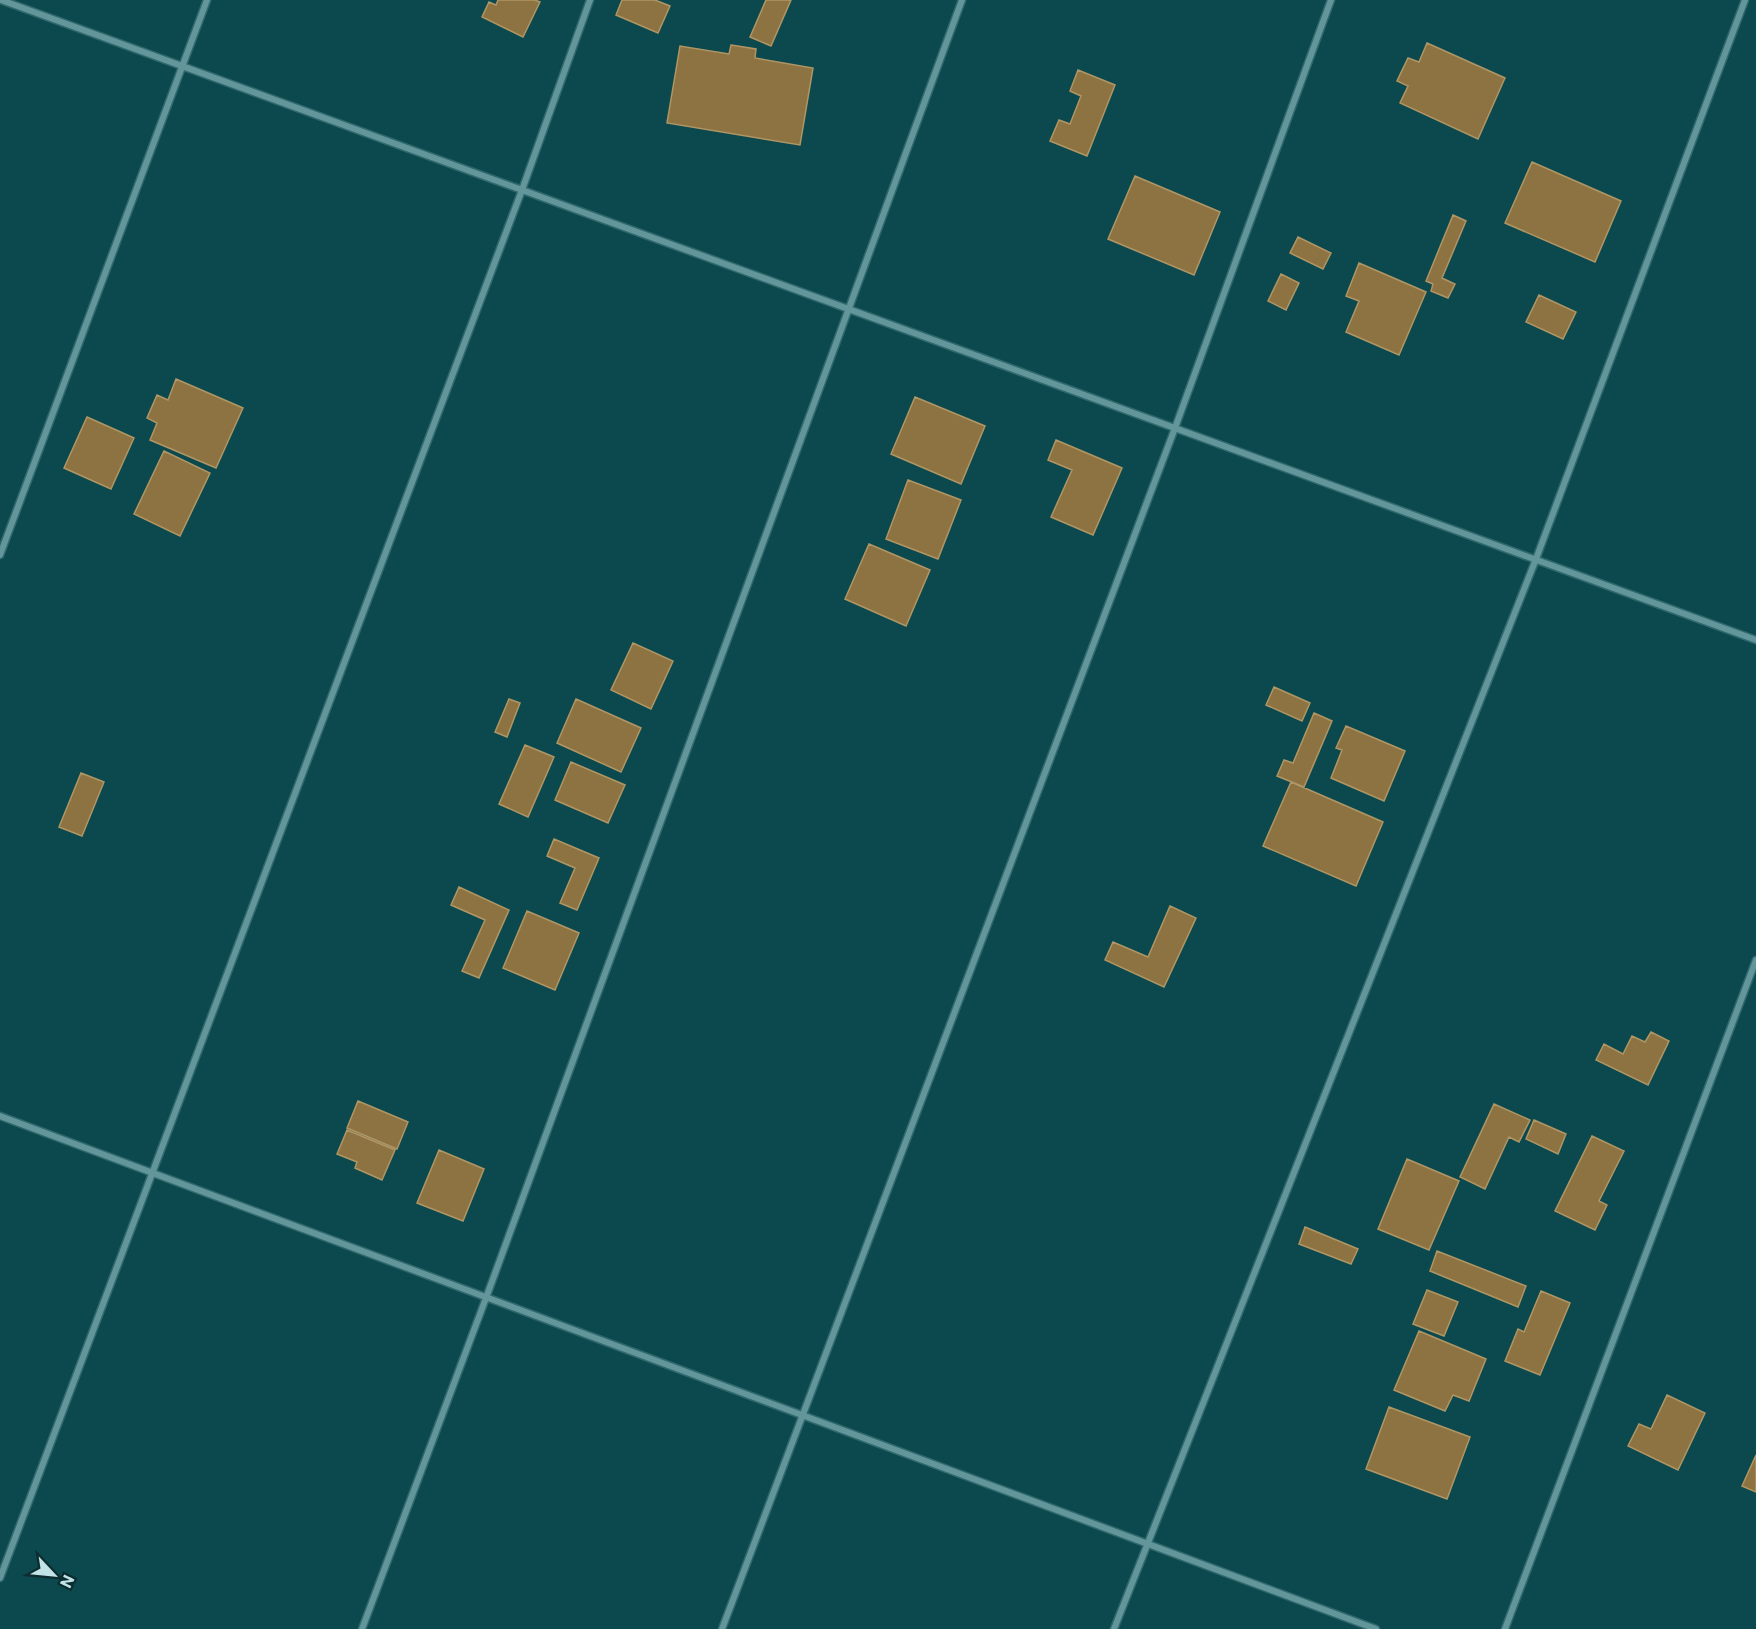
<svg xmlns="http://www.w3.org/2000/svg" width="1756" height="1629" font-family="Commissioner,sans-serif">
<rect width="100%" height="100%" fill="#0b494e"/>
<path fill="#8c7341" stroke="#b09664" stroke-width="1.5" d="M498 0H535L540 2 523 37 482 17 489 2 496 5Z
M622 0H655L670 6 658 33 616 15Z
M766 0H791L771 46 750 37Z
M1427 43 1505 78 1478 139 1400 103 1408 86 1397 81 1408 58 1419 62Z
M731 45 756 49 755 58 813 68 800 145 667 123 680 46 729 54Z
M1078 70 1115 85 1087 156 1050 141 1059 120 1070 124 1081 96 1070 91Z
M1532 162 1621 201 1595 262 1505 223Z
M1135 176 1220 212 1194 275 1108 239Z
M1453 215 1466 221 1442 278 1455 284 1448 298 1431 291 1433 284 1426 281Z
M1298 237 1331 253 1323 269 1290 253Z
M1359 263 1426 292 1399 355 1346 332 1359 301 1346 296Z
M1281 274 1299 283 1286 310 1268 301Z
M1539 295 1576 312 1563 339 1526 322Z
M176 379 243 408 216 468 150 440 157 423 147 418 157 395 168 400Z
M915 397 985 426 961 484 891 454Z
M87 417 134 438 111 489 64 468Z
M1056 440 1122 468 1093 535 1051 517 1072 470 1048 460Z
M164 451 210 473 180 536 134 514Z
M908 480 961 500 938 559 886 539Z
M869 544 930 570 906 626 845 599Z
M633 643 673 661 651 709 611 690Z
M1274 687 1310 703 1302 721 1266 705Z
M509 699 520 703 507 737 495 732Z
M576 699 641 728 621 772 557 743Z
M1314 713 1332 721 1304 787 1277 776 1284 760 1293 763Z
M1346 726 1405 751 1384 801 1331 778 1342 750 1336 748Z
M525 745 554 757 528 817 499 804Z
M571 762 625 785 608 823 555 800Z
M81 773 104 782 82 836 59 827Z
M1291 782 1383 822 1356 886 1263 846Z
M554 839 599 858 577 910 560 903 575 868 547 856Z
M459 887 509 910 479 978 462 971 485 920 451 905Z
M1170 906 1196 918 1164 987 1105 960 1113 942 1148 957Z
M527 911 579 933 555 990 503 968Z
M1651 1032 1669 1041 1648 1085 1596 1060 1604 1044 1623 1054 1632 1036 1645 1042Z
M358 1101 408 1122 397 1149 347 1128Z
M1494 1104 1530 1120 1519 1142 1509 1137 1485 1189 1460 1177Z
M1534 1120 1566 1134 1558 1154 1526 1139Z
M347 1130 395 1150 382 1180 355 1168 357 1162 337 1154Z
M1592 1136 1624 1151 1599 1201 1607 1205 1595 1230 1555 1211Z
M439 1150 484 1169 463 1221 417 1203Z
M1407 1159 1459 1181 1429 1250 1378 1229Z
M1305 1227 1358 1249 1351 1264 1299 1244Z
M1437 1251 1526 1286 1518 1307 1430 1271Z
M1427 1290 1458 1302 1444 1336 1413 1324Z
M1541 1291 1570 1303 1540 1375 1505 1361 1518 1329 1524 1332Z
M1419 1331 1486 1359 1469 1401 1453 1395 1445 1411 1394 1390Z
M1667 1395 1705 1413 1678 1470 1628 1446 1639 1424 1651 1429Z
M1389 1407 1470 1437 1447 1499 1366 1469Z
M1756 1455V1492L1742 1486Z"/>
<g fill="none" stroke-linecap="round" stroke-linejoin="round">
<defs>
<path id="street" d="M1 0 1756 640
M0 555 207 0
M0 1116 1376 1629
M0 1578 522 190 590 0
M362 1629 486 1298 962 0
M722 1629 1175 428 1331 0
M1114 1629 1536 559 1745 0
M1505 1629 1756 960"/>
</defs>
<use href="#street" stroke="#2f686d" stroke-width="9"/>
<use href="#street" stroke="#63969b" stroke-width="6"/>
</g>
<g transform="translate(54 1575) rotate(116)" stroke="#0d2c2f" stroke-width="4.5" paint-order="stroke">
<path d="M0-4.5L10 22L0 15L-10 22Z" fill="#c1e4e7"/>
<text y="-9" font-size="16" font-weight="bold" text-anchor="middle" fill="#c1e4e7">N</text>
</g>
</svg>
